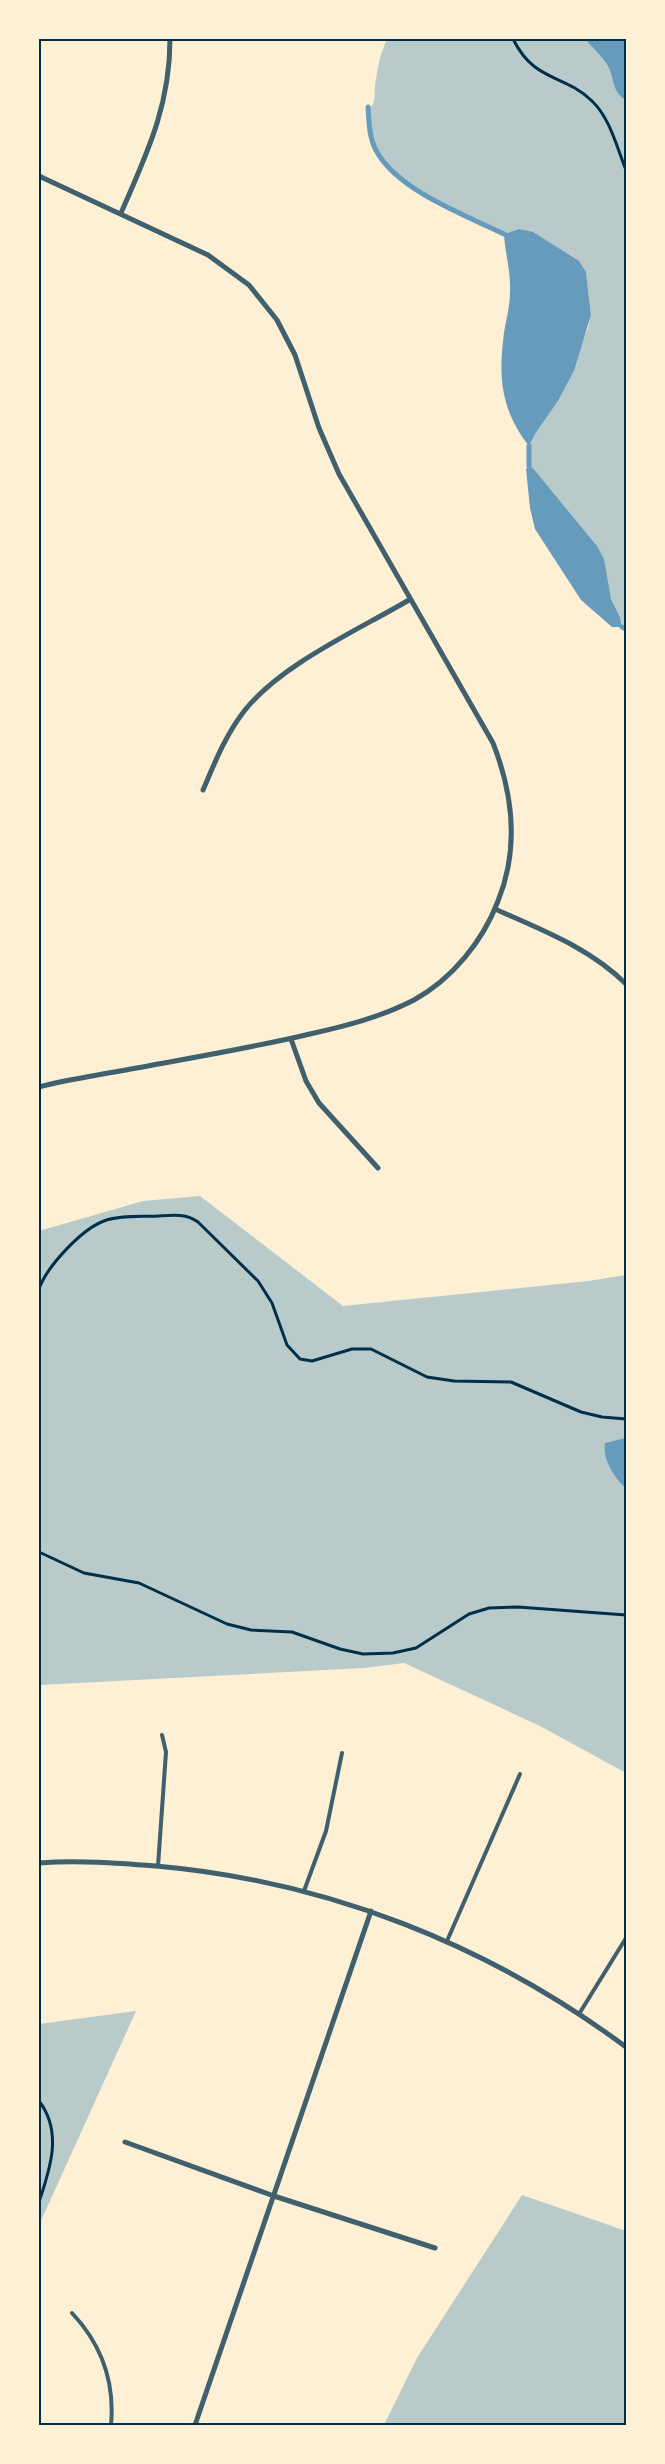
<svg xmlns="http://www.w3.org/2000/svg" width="665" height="2464" font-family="Signika,sans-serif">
<rect width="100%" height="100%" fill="#fdf0d5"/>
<path fill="#b9caca" d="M387 39H626V638L620 617 611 599 597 546 533 468 529 466V446L535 434 558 401 574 371 581 345 588 328 591 315 586 272 519 229 504 234C465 215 399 191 377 152 369 139 369 122 368 107L372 106C376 98 374 95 375 87 377 70 380 54 387 39Z
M200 1196 343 1306 588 1281 626 1275V1773L540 1726 404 1663 364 1668 39 1685V1231L143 1201Z
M136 2011 39 2225V2024Z
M522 2195 626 2231V2425H384L417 2358Z"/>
<path fill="#669bbc" d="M585 39H626V100C610 91 616 77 606 63 600 54 592 47 585 39Z
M519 229 533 232 579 261 586 272 591 315 574 371 558 401 535 434 529 446C501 410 498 378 504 333 506 320 510 306 510 292 511 272 505 253 504 234Z
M529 466 533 468 597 546 604 559 611 599 620 617 622 627H612L581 600 535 529 530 508 526 469Z
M626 1438V1488C614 1478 602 1458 605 1443Z"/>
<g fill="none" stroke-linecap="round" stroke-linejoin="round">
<path stroke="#669bbc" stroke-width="5" d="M368 107C369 122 369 139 377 152 399 191 465 215 504 234
M529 466V446
M622 627 626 629"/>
<path stroke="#003049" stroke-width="3" d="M513 39C535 83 563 73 592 101 610 118 617 148 626 170
M39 1289C47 1266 82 1229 104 1221 120 1215 141 1217 158 1216 172 1215 186 1213 198 1222L258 1281 272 1303 287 1345 300 1359 312 1361 352 1349H371L427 1377 454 1381 511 1382 581 1412 602 1417 626 1419
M39 1552 84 1573 139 1583 227 1624 251 1630 292 1632 340 1649 363 1654 393 1653 416 1648 469 1614 489 1608 518 1607 626 1615
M39 2101C63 2132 50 2169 39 2202"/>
<path stroke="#3f606c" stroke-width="4" d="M158 1866 166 1752 162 1735
M304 1891 326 1831 342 1753
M447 1941 520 1774
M579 2014 626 1938
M72 2313C102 2345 115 2382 111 2425"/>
<path stroke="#3f606c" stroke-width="5" d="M39 176 208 255 249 285 277 320 295 355 319 428 339 474 493 743C513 794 519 849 498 901 483 941 452 979 414 1000 381 1017 346 1026 310 1034 247 1049 184 1059 120 1071 93 1076 65 1080 39 1087
M121 213C147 153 170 106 170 39
M203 790C215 762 226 734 245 710 282 664 358 630 409 600
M495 909C542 930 590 948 626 984
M291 1039 306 1081 319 1103 378 1168
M39 1863C78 1860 117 1863 156 1866 327 1881 489 1945 626 2047
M125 2142 274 2196 435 2248
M195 2425 371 1911"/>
</g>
<rect width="665" height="2464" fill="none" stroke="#fdf0d5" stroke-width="80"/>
<rect x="40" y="40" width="585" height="2384" fill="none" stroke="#003049" stroke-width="2"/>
</svg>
